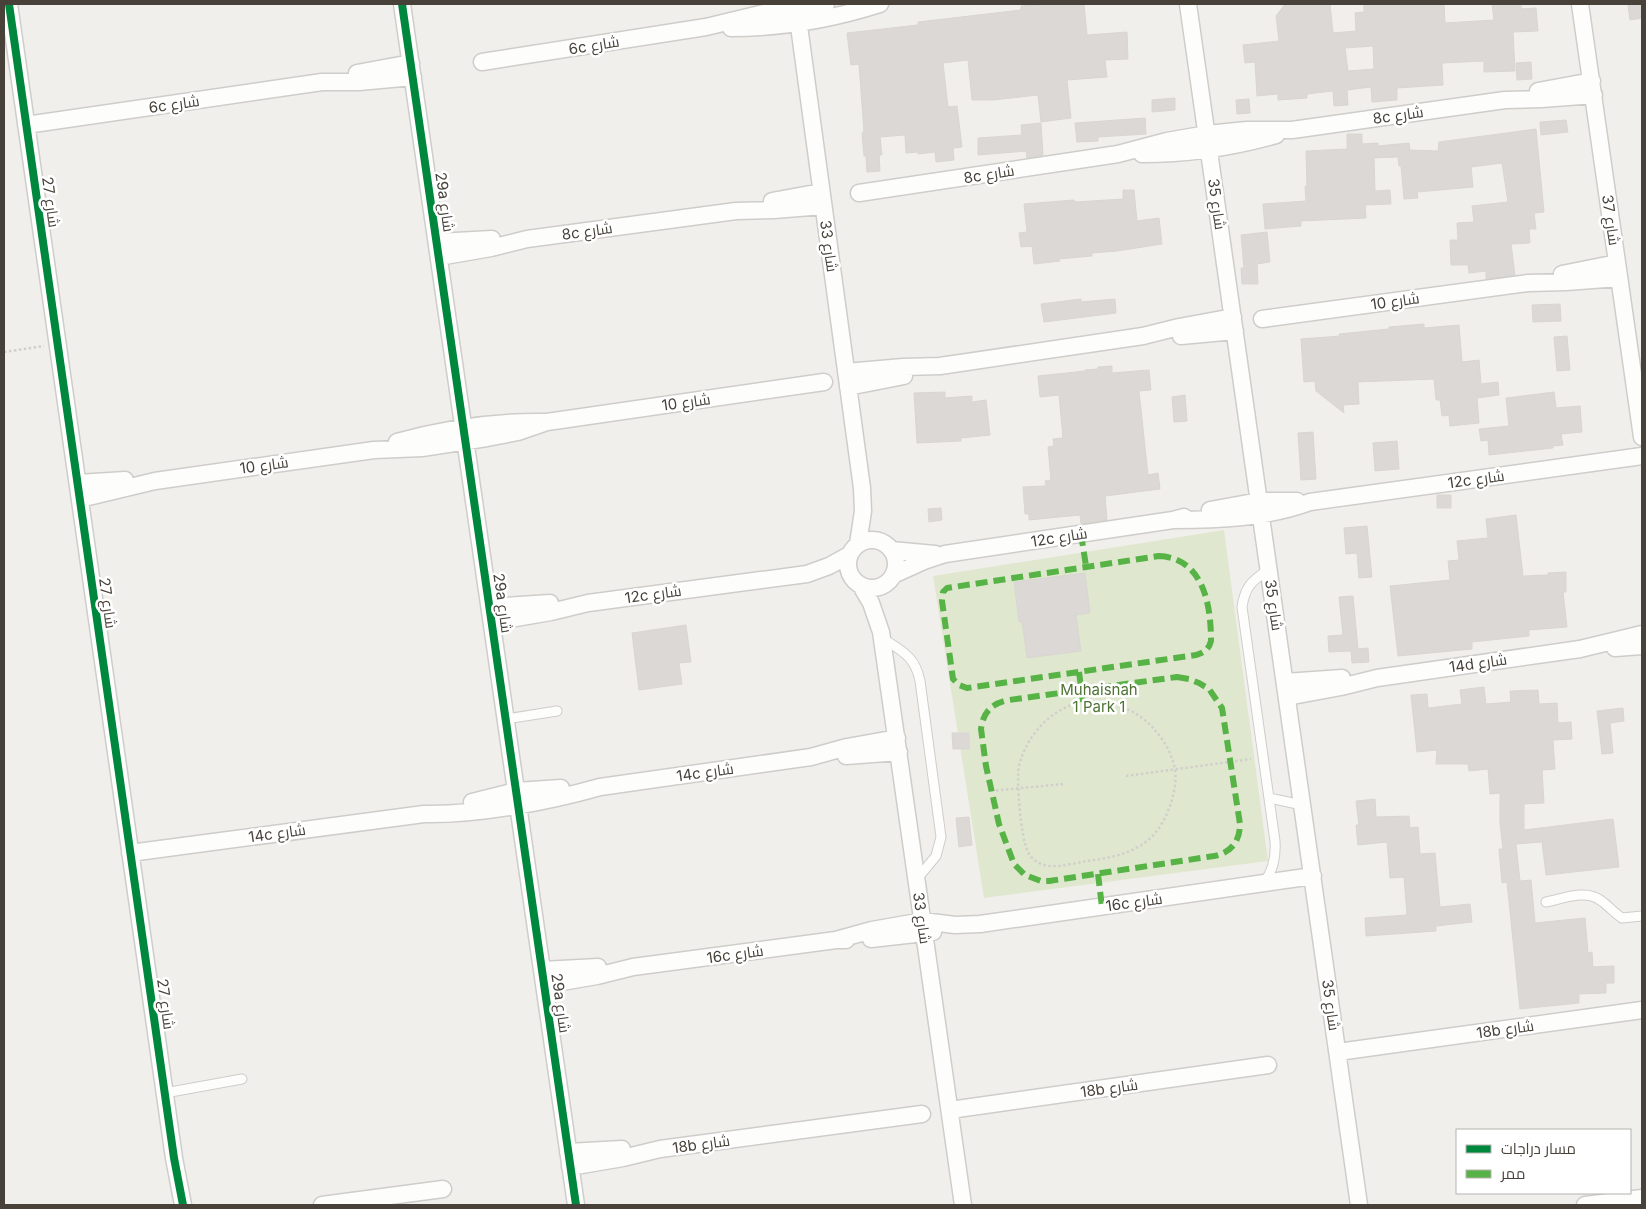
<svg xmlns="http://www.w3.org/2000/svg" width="1646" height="1209" font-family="Inter,Cairo,sans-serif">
<rect width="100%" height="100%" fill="#f1efec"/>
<path fill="#dfe8cf" d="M1224 530 1268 861 984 898 933 576Z"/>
<path fill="#dbd8d5" stroke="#d9d6d2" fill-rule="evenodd" d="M1048 4H1084L1087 35 1127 32 1128 59 1105 60 1107 77 1067 80 1071 118 1041 122 1038 95 993 100H972L968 60 943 63 948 107 957 106 962 147 953 148 954 160 936 162 935 152 918 154V152L906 153 905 135 880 137 882 155H879L880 171 867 172 866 156H864L862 133 864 132 859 64 851 65 847 33 918 25V22L1021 10V6Z
M1285 4H1330L1333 33 1356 31 1355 13 1364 12V4H1444L1445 23 1494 20 1492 4H1521V9L1536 8 1538 31 1513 32 1515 71 1484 72V61L1442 63 1443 85 1397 88V100L1372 102 1371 87 1347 90 1348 105 1334 106 1333 91 1307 94V98L1278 100V94L1257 96 1255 62 1245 63 1243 45 1279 41 1276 16ZM1373 46 1374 69 1348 71 1345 48Z
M1642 4V18L1630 20 1628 5Z
M1531 62 1532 79 1517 80 1516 63Z
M1175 98V110L1152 112V100Z
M1249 99 1250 113 1237 114 1236 100Z
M1145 118 1146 134 1098 137V141L1077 142 1075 123Z
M1566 120 1568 132 1541 135 1540 122Z
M1041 123 1043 155 1027 158 1026 151 978 155V138L1022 135 1021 125Z
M1536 129 1544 212 1534 213 1536 229H1529L1530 243 1511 244 1515 275 1486 279V271L1469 273 1468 265H1451L1450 240H1458L1457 223 1474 222 1472 206 1508 202 1502 163 1471 167 1473 187 1417 192 1418 198 1404 199 1401 166H1399L1398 157 1374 158 1375 191 1390 190 1391 204 1365 205 1366 218 1301 221V226L1265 229 1263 204 1306 201 1305 186H1307L1306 151 1347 149V134H1362V144L1378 143V146L1409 143 1410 150 1438 151 1439 142Z
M1123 190H1134L1137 221 1159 218 1162 244 1117 251 1092 253V256L1059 259 1060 261 1034 264 1032 246 1021 247 1019 233 1027 232 1024 204 1074 200 1075 202 1123 199Z
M1267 232 1270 262 1257 264 1258 284H1242L1241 268H1244L1241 235Z
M1081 299V302L1115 299 1116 313 1044 322 1041 304Z
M1560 304 1561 321 1533 322 1532 305Z
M1424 324V328L1459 325 1462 362 1479 360 1481 384 1498 382 1499 395 1477 398 1479 423 1450 426 1449 415 1442 416 1440 400H1436L1434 379 1358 382 1359 404 1343 405 1344 413 1316 391 1315 381 1304 382 1301 339 1340 336 1339 334 1389 329V327Z
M1567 336 1570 370 1557 371 1554 337Z
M1112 366V373L1149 370 1151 390 1139 391 1148 475 1158 473 1160 489 1105 496 1107 520 1081 524 1080 515 1029 520V514H1025L1023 487 1046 486 1045 481 1051 480 1048 447 1054 446 1053 439 1063 438 1059 395 1040 397 1038 376 1085 371V370L1098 369V367Z
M945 392V398L972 396V402L986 400 990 435 961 438V441L917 443 914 393Z
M1554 392 1556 408 1580 406 1582 432 1561 434 1563 445 1553 446V448L1489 455 1488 440 1481 441 1479 429 1509 426 1506 398Z
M1185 395 1187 421 1174 422 1172 397Z
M1313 432 1316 479 1301 480 1298 433Z
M1397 441 1399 469 1375 471 1373 443Z
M1437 495H1451V508H1437Z
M941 508 942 520 929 522 928 509Z
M1516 515 1523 576 1548 575V573L1566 572V592H1563L1567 627 1529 630V636L1472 642V649L1398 656 1390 586 1450 580 1448 561 1459 560 1457 541 1488 538 1486 519Z
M1367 526 1372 577 1359 578 1357 553 1346 554 1344 528Z
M1085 573 1090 613 1076 615 1081 651 1027 658 1022 622H1019L1014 582Z
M1353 596 1358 649 1368 648 1369 662 1352 663 1351 651 1329 652 1328 636 1343 635 1339 597Z
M686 625 691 662 679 663 682 684 639 690 632 633Z
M1484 687 1486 704 1511 702 1510 691 1538 690 1539 704 1557 703 1558 723 1571 722 1572 739 1553 740 1555 769 1542 770 1544 803 1524 804V830L1613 819 1619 867 1546 875 1542 842 1516 844 1520 881 1531 880 1535 923 1585 918 1588 953 1592 952 1593 967 1614 966V983H1606V993L1579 994V1003L1520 1009 1507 882 1502 883 1499 849H1503L1500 824V793L1490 794 1488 769 1469 771 1468 764H1436L1437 750 1417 752 1411 695 1427 694 1428 708 1462 704 1460 690Z
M1623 708 1624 721 1610 723 1613 753 1602 754 1597 711Z
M952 733H969V749H953Z
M1375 799 1376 817 1409 816 1410 828 1418 827 1420 854 1435 853 1440 907 1470 904 1472 922 1436 926V931L1366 936 1365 918 1407 915 1404 877 1390 878 1387 842 1358 845 1356 825H1359L1356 801Z
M969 817 972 845 959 847 956 818Z"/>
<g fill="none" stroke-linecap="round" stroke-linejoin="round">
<defs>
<path id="service" d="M882 638C902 651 915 656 920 681L941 837 936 856 917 879
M506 719 557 711
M1269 798 1302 805
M1264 882C1274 870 1276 856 1275 841L1242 607C1245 586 1252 581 1269 569
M1546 902C1562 899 1585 889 1600 900 1608 905 1614 913 1622 918L1642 916
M165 1093 242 1079"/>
<path id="minor" d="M9 4 174 1158 183 1205
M402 4 576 1205
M796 4 862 488 863 511 858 544
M1188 4 1359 1205
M1580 4 1642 437
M731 28C781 28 833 19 880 4
M482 62 706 27 772 11 826 4
M357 73 411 63
M1538 91 1592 81
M26 125 322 82H359L413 77
M1142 154C1186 154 1233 147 1276 135
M859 193 1118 154 1167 141 1207 134 1247 130H1292L1505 100 1542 99 1594 95
M772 201 821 192
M437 242 492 239
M439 257 491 248 527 239 736 211 774 210 823 206
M1562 274 1617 263
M1262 319 1528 283 1566 282 1619 278
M1181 336 1235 331
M846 372 903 367 940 366 1143 336 1179 327 1233 317
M848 387 904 376
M397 442C447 428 496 421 547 422L824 382
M78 483 125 480
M80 499 155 481 374 450 422 448 487 438 518 432 547 422
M1210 510 1259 501H1297
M1173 520C1219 520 1266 518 1310 502L1642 456
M848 564a24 24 0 1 1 48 0a24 24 0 1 1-48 0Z
M891 550 935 554
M893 575 924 561 945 554 1173 520 1184 517
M861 586 871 603 881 632 963 1205
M490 607 550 603
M492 622 551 612 588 603 807 574 829 566 849 555
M1615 648 1642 646
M1285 682 1342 678
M1287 697 1341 687 1377 678 1580 649 1642 634
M846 756 899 752
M472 802 516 791 561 788
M130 853 424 814C478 815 547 802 600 787L811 757 847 747 897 738
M871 939 933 932
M836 940 872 930 923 921 955 925 980 924 1313 876
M542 970 598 967
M544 985 597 976 633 967 836 940H846
M1338 1052 1642 1010
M950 1110 1268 1065
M568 1152 622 1149
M570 1167 623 1158 660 1149 922 1114
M322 1205 443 1189
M1585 1205 1642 1198"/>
</defs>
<use href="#service" stroke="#cfcdca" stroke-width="11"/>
<use href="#minor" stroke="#cfcdca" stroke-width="19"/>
<path stroke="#d1cfcc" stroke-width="2.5" stroke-dasharray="2.5 2.5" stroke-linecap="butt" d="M4 352 44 346
M1083 702C1098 703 1113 703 1127 709 1150 719 1171 745 1175 770 1177 781 1174 793 1171 803 1166 818 1159 831 1147 841 1129 855 1108 858 1087 861 1075 863 1061 867 1049 866 1040 865 1032 860 1028 852 1021 839 1016 780 1019 766 1026 736 1052 707 1083 702Z
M1126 776 1251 759
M991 791 1063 784"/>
<use href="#service" stroke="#fdfdfc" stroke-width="9"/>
<use href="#minor" stroke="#fdfdfc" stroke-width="16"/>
<path stroke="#57b346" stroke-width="6" stroke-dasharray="12 6" stroke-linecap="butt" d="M1081 534 1086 566
M1159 556C1204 558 1211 606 1211 641 1209 649 1204 653 1196 655L967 688 959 685 953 679 942 601 943 592 947 588Z
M1079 672 1083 702
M1177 677 1189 679 1199 683 1209 689 1222 708 1240 824C1240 841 1231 853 1214 856L1049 881H1041L1025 875 1014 864 999 824 986 766 981 729C983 712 992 703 1009 700Z
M1098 874 1102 907"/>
<defs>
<path id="cycleway" d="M9 4 174 1158 183 1205
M402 4 576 1205"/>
</defs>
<use href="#cycleway" stroke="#fff" stroke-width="11"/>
<use href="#cycleway" stroke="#00873e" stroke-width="8"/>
</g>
<g text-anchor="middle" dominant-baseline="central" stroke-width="5" stroke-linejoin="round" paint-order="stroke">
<g font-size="15" fill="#474139" stroke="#fff">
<text transform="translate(594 45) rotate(-9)">6c شارع</text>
<text transform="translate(174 104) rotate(-8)">6c شارع</text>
<text transform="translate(1398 115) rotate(-8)">8c شارع</text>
<text transform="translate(989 174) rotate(-9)">8c شارع</text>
<text transform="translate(51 202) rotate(82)">شارع 27</text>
<text transform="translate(445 202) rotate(82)">29a شارع</text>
<text transform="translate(1217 204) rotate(82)">شارع 35</text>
<text transform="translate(1611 220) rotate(82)">شارع 37</text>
<text transform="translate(587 231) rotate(-8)">8c شارع</text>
<text transform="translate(829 246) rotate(82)">شارع 33</text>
<text transform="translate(1395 301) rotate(-8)">شارع 10</text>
<text transform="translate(686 402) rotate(-8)">شارع 10</text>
<text transform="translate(264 465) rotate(-8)">شارع 10</text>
<text transform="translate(1476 479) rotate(-8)">12c شارع</text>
<text transform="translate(1059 537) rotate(-9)">12c شارع</text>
<text transform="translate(653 594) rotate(-8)">12c شارع</text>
<text transform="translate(108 603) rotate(82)">شارع 27</text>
<text transform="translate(503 603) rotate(82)">29a شارع</text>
<text transform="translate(1274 605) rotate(82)">شارع 35</text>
<text transform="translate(1478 663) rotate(-8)">14d شارع</text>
<text transform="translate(705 772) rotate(-8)">14c شارع</text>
<text transform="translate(277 833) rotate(-8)">14c شارع</text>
<text transform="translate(1134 902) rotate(-8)">16c شارع</text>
<text transform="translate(922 918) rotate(82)">شارع 33</text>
<text transform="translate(735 954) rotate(-8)">16c شارع</text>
<text transform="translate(561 1003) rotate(82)">29a شارع</text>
<text transform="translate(166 1004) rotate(82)">شارع 27</text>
<text transform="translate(1331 1005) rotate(82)">شارع 35</text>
<text transform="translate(1505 1029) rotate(-8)">18b شارع</text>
<text transform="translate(1109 1088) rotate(-8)">18b شارع</text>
<text transform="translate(701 1144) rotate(-8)">18b شارع</text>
</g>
<g font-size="15" fill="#4c7332" stroke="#fff">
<text x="1099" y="689">Muhaisnah<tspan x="1099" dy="17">1 Park 1</tspan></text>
</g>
</g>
<rect width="1646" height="1209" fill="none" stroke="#474139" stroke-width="10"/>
<rect x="1456" y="1129" width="175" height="65" fill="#ffffff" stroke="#b5b3b0"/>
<rect x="1466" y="1145" width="25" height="8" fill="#00873e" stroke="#b5b3b0"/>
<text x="1501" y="1154" font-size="15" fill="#474139">مسار دراجات</text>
<rect x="1466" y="1170" width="25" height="8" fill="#57b346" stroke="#b5b3b0"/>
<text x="1501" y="1179" font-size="15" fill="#474139">ممر</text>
</svg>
